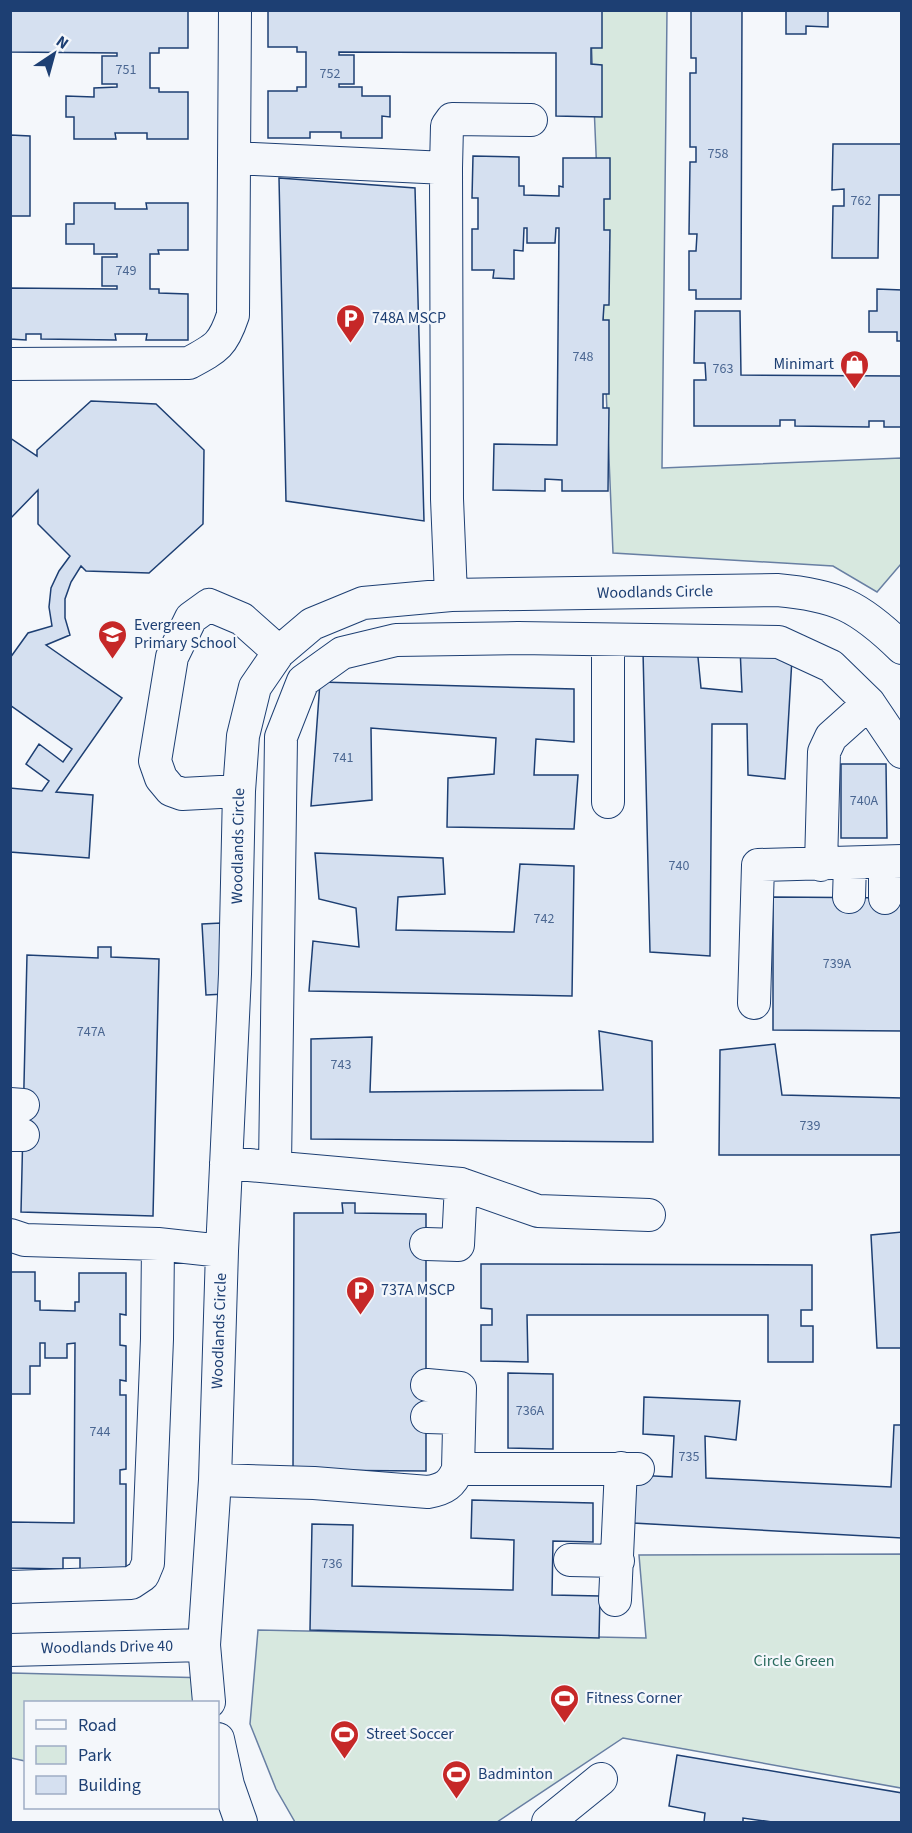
<svg xmlns="http://www.w3.org/2000/svg" width="912" height="1833" font-family="'Source Sans 3',sans-serif">
<rect width="100%" height="100%" fill="#f4f7fb"/>
<path fill="#d7e8df" stroke="#687fa3" stroke-width="1.5" d="M590 11H667L662 468 901 458V564L877 592 833 566 613 553Z
M901 1554V1788L623 1738 497 1822H295L276 1789 250 1724 258 1630 646 1638 639 1555Z
M11 1673 210 1678V1702H26L25 1761 11 1758Z"/>
<path fill="#d5e0f0" stroke="#1d3f73" stroke-width="1.5" d="M10 10H188V48H159V53H150V88H159V92H188V139H147V133H115L116 139H74V117H66V96L94 97V88L117 87V84H102V56H117V53L10 52Z
M268 10H602V48H591V64L602 65V117L556 116V53L339 52V55H354V84H339V87H362V96H390V117L382 116V138H341V132H310V138H268V91H297V87H306V52H297V47H268Z
M691 10H742L741 299H696V290H689V251H696L697 234H689L690 162H696V147H690V73H696V58H691Z
M786 10H828V27L806 26V34H786Z
M10 135 30 136V216H10Z
M833 144H902V195H879L878 258H832L833 206H844V189L832 190Z
M473 156 519 157V186H524V195L559 196V186L563 187V158H610V199H604V230H610L609 305H604L603 320H609V394H603V408H609L608 491H562V480L545 479V491L493 490 494 444 557 445 559 228H556L555 243H527V228H524L523 251 514 250V279L493 278 494 270H472V229H478V198H472Z
M279 178 415 188 424 521 286 501Z
M74 203H115V209H147L146 203H188V250H158L159 254H150V289H159V293L188 294V340H146L147 334H115L116 340 41 339V334H26V340L10 339V288L117 289V286H102V257H117V254H94V244H66V224H74Z
M877 289 902 290V341H897V332H869V311H877Z
M695 311H740L741 375 902 376V427H884V421H869V427L795 426V420H780V426H694V380H706L705 363H694Z
M91 401 156 404 204 450 203 524 149 573 86 571 81 566 71 582 65 599V618L70 635 46 645 122 698 56 792 93 795 89 858 10 852V788L42 791 49 781 26 764 39 744 63 762 72 749 10 705V658L28 633 52 626 49 607 51 588 59 571 70 556 38 524V490L10 519V438L37 456V450Z
M697 647 701 688 742 692 740 648 792 658 785 779 748 775 747 724H712L710 956 650 952 643 651Z
M320 682 574 689V742L536 739 534 775H578L574 829 447 827 448 778 494 774 496 738 371 728 372 800 311 806Z
M841 764H886L887 838H841Z
M315 853 443 858 445 894 398 897 396 930 514 932 520 864 574 866 572 996 309 991 313 941 359 947 356 908 319 899Z
M773 897 902 898V1031L773 1030Z
M221 923 225 994 206 995 202 924Z
M98 947H111V957L159 959 153 1216 21 1212 27 955 98 958Z
M599 1031 652 1041 653 1142 311 1139V1039L372 1037 370 1092 603 1090Z
M775 1044 782 1095 902 1098V1155H719L720 1050Z
M342 1203H355V1213L426 1214V1471L293 1470 294 1213H343Z
M902 1232V1348H877L871 1235Z
M481 1264 812 1265V1310H801V1326H813V1362H768V1315H527L528 1362 481 1361V1325H492V1309L481 1308Z
M10 1272H35V1301H40V1310L75 1311V1302H79V1273H126V1315L120 1314V1345L126 1346V1381L120 1380V1395H126V1469L120 1470V1484H126V1569H80V1558H63V1569L11 1568V1522L74 1523 75 1343 67 1344V1358H45V1343H40V1366H30V1394H10Z
M508 1373 553 1374V1449L508 1448Z
M644 1397 740 1401 736 1440 705 1436 706 1478 891 1487 894 1425H902V1538L633 1523 636 1475 672 1477 674 1436 643 1434Z
M472 1500 593 1503V1542L553 1541 552 1595 600 1596 599 1638 310 1630 312 1524 353 1525 352 1586 513 1590 514 1540 471 1538Z
M677 1755 902 1793V1822H772L743 1818V1822H704L705 1813 669 1806Z"/>
<g fill="none" stroke-linecap="round" stroke-linejoin="round">
<defs>
<path id="minor" d="M235 158 446 168 447 499 451 595
M446 168 447 126 452 119 531 120
M10 364 189 363C217 348 223 345 233 315L235 10
M239 791 182 794 171 790 161 778 155 761 172 657 191 618 209 605 242 619 279 652
M608 802V640
M821 865 824 752 831 737 869 703
M849 897 850 864
M885 898V862
M754 1003 758 865 902 861
M10 1104 23 1105
M10 1135H23
M226 1163 461 1184 538 1211 649 1215
M275 1166 281 737 303 681 342 653 396 640 518 638 779 642 831 666 869 703 902 752
M10 1235 25 1240 158 1244 222 1251
M426 1244 458 1245 461 1184
M427 1417 459 1418
M458 1469H638
M215 1480 314 1483 428 1492C445 1489 452 1484 458 1469L460 1388 427 1385
M570 1560 618 1561
M10 1587 131 1583 143 1575 148 1563 157 1339 158 1244
M615 1600 621 1468
M10 1650 204 1645
M209 1702 204 1645 215 1480 222 1251 235 974 239 791 243 736 255 687 279 652 312 624 363 603 451 595 777 590C836 595 859 606 902 648
M218 1739 228 1785 241 1822
M548 1822 601 1779"/>
</defs>
<use href="#minor" stroke="#1d3f73" stroke-width="34"/>
<use href="#minor" stroke="#f4f7fb" stroke-width="32"/>
</g>
<defs>
<symbol id="parking-pin" viewBox="-11 -11 22 30"><path d="M0 17L-7.5 6A9.5 9.5 0 1 1 7.5 6Z" fill="#c62828" stroke="#f4f7fb"/><path d="M-3.5-5.5H1a3.5 3.5 0 0 1 0 7H-1V5.5H-3.5ZM-1-3.4V-.6H.8a1.4 1.4 0 0 0 0-2.8Z" fill="#fff"/></symbol>
<symbol id="shop-pin" viewBox="-11 -11 22 30"><path d="M0 17L-7.5 6A9.5 9.5 0 1 1 7.5 6Z" fill="#c62828" stroke="#f4f7fb"/><path d="M-5-2.5h2.3a2.7 3.5 0 0 1 5.4 0H5L5.5 6h-11ZM-1.5-2.5h3a1.5 2.3 0 0 0-3 0Z" fill="#fff"/></symbol>
<symbol id="school-pin" viewBox="-11 -11 22 30"><path d="M0 17L-7.5 6A9.5 9.5 0 1 1 7.5 6Z" fill="#c62828" stroke="#f4f7fb"/><path d="M0-5L7-2L0 1L-7-2ZM-4 1L0 2.5L4 1V4Q0 6-4 4Z" fill="#fff"/></symbol>
<symbol id="stadium-pin" viewBox="-11 -11 22 30"><path d="M0 17L-7.5 6A9.5 9.5 0 1 1 7.5 6Z" fill="#c62828" stroke="#f4f7fb"/><path d="M0-5a6.5 5 0 1 0 0 10a6.5 5 0 1 0 0-10ZM-3.5-1.8h7v3.6h-7Z" fill="#fff"/></symbol>
</defs>
<g fill-rule="evenodd">
<use href="#parking-pin" x="334" y="302" width="33" height="45"/>
<use href="#shop-pin" x="838" y="348" width="33" height="45"/>
<use href="#school-pin" x="96" y="618" width="33" height="45"/>
<use href="#parking-pin" x="344" y="1274" width="33" height="45"/>
<use href="#stadium-pin" x="548" y="1682" width="33" height="45"/>
<use href="#stadium-pin" x="328" y="1718" width="33" height="45"/>
<use href="#stadium-pin" x="440" y="1758" width="33" height="45"/>
</g>
<g text-anchor="middle" dominant-baseline="central" stroke-width="4.5" stroke-linejoin="round" paint-order="stroke">
<g font-size="14" fill="#4b6792">
<text x="126" y="70">751</text>
<text x="330" y="74">752</text>
<text x="718" y="154">758</text>
<text x="861" y="201">762</text>
<text x="126" y="271">749</text>
<text x="583" y="357">748</text>
<text x="723" y="369">763</text>
<text x="343" y="758">741</text>
<text x="864" y="801">740A</text>
<text x="679" y="866">740</text>
<text x="544" y="919">742</text>
<text x="837" y="964">739A</text>
<text x="91" y="1032">747A</text>
<text x="341" y="1065">743</text>
<text x="810" y="1126">739</text>
<text x="530" y="1411">736A</text>
<text x="100" y="1432">744</text>
<text x="689" y="1457">735</text>
<text x="332" y="1564">736</text>
</g>
<g font-size="16" fill="#1d3f73" stroke="#f4f7fb" text-anchor="start">
<text x="372" y="318">748A MSCP</text>
<text x="834" y="364" text-anchor="end">Minimart</text>
<text x="134" y="625">Evergreen<tspan x="134" dy="18">Primary School</tspan></text>
<text x="381" y="1290">737A MSCP</text>
<text x="586" y="1698">Fitness Corner</text>
<text x="366" y="1734">Street Soccer</text>
<text x="478" y="1774">Badminton</text>
</g>
<g font-size="16" fill="#1d3f73" stroke="#f4f7fb">
<text transform="translate(655 592) rotate(-1)">Woodlands Circle</text>
<text transform="translate(238 846) rotate(-89)">Woodlands Circle</text>
<text transform="translate(219 1331) rotate(-88)">Woodlands Circle</text>
<text transform="translate(107 1647) rotate(-1)">Woodlands Drive 40</text>
</g>
<g font-size="16" fill="#2c6c60" stroke="#f4f7fb">
<text x="794" y="1661">Circle Green</text>
</g>
</g>
<rect width="912" height="1833" fill="none" stroke="#1d3f73" stroke-width="24"/>
<rect x="24" y="1701" width="195" height="108" fill="#f4f7fb" stroke="#9eadc5" stroke-width="1.5"/>
<rect x="36" y="1720" width="30" height="9" fill="#f4f7fb" stroke="#9eadc5" stroke-width="1.5"/>
<text x="78" y="1731" font-size="18" fill="#1d3f73">Road</text>
<rect x="36" y="1746" width="30" height="18" fill="#d7e8df" stroke="#9eadc5" stroke-width="1.5"/>
<text x="78" y="1761" font-size="18" fill="#1d3f73">Park</text>
<rect x="36" y="1776" width="30" height="18" fill="#d5e0f0" stroke="#9eadc5" stroke-width="1.5"/>
<text x="78" y="1791" font-size="18" fill="#1d3f73">Building</text>
<g transform="translate(54 54) rotate(36)" stroke="#f4f7fb" stroke-width="4.5" paint-order="stroke">
<path d="M0-4.5L10 22L0 15L-10 22Z" fill="#1d3f73"/>
<text y="-9" font-size="16" font-weight="bold" text-anchor="middle" fill="#1d3f73">N</text>
</g>
</svg>
